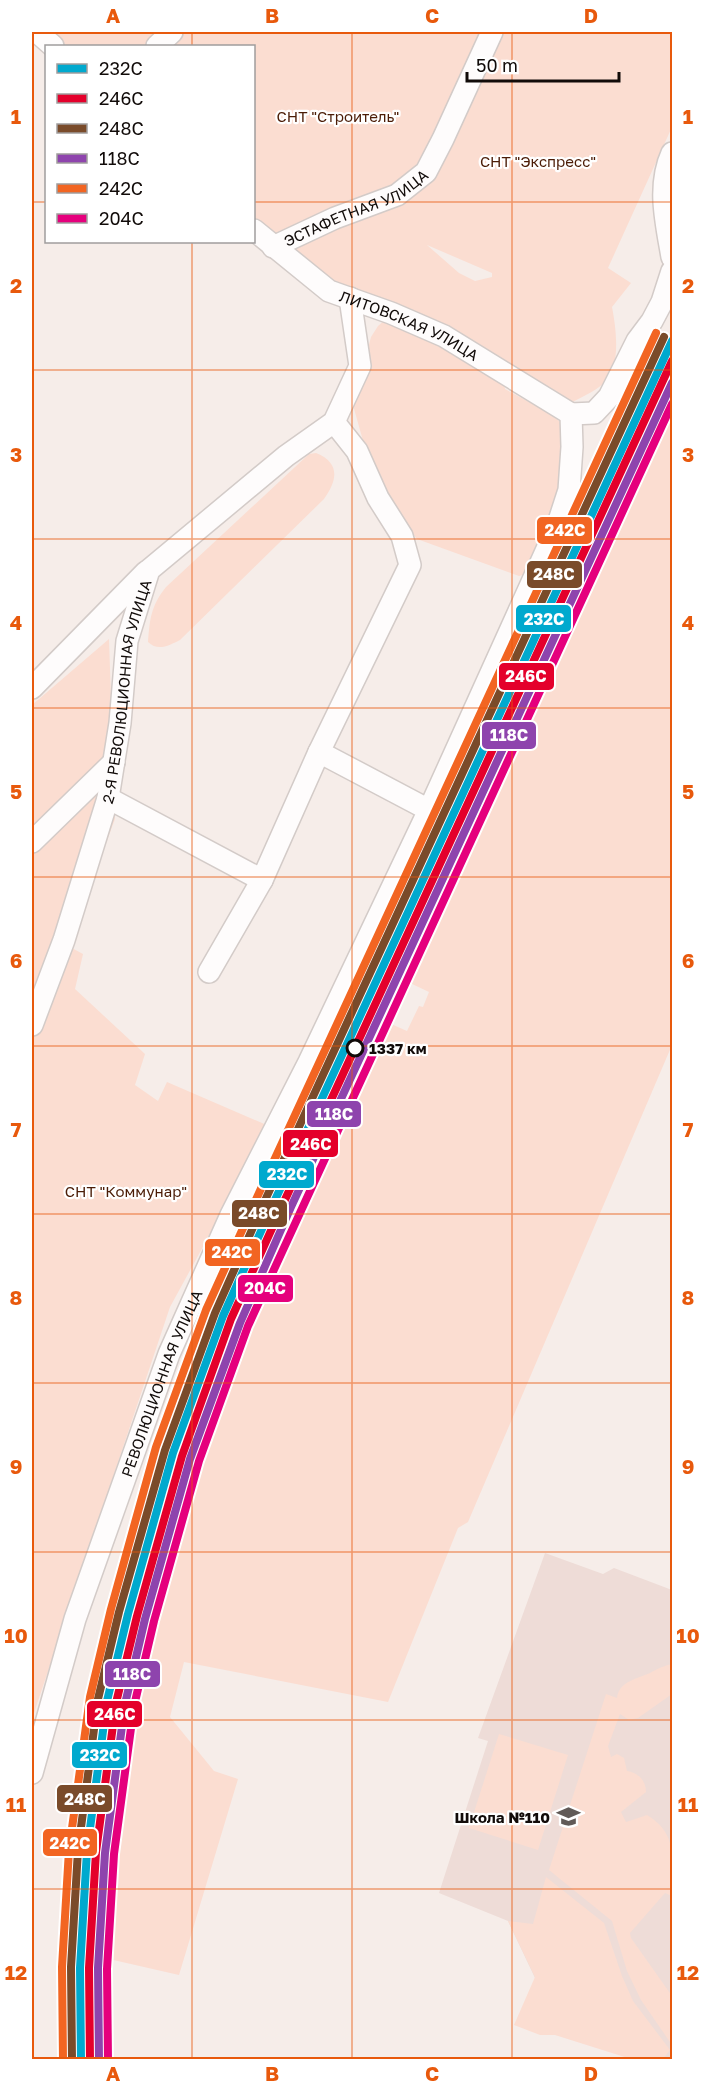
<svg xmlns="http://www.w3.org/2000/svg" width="704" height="2091" font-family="'Golos Text',sans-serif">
<rect width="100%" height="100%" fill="#f6ede9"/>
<path fill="#eedcd7" d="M545 1553 603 1574 614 1568 672 1590V2059H661L553 2016 508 1921 439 1893 488 1741 478 1738Z"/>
<path fill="#fbddd1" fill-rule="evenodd" d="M51 32H672V127L608 268 631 283 612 307C616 328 622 368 603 384 594 392 581 397 571 403L503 373 505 389 553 415 560 422 572 447 531 573 519 576 417 539 388 504 372 473 353 405 371 337 378 326 386 319V302L354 314 254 221V46H67ZM427 245 492 273V277L475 281 459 273Z
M672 387V1045L468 1522 458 1528 388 1702 184 1662 170 1717 214 1771 238 1779 179 1975 109 1959 116 1815 154 1639 212 1415 244 1332 250 1334 391 1024 407 1031 419 1006 423 1007 429 992 410 983 440 916 430 910Z
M316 453C341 463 337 481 324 499L180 640C170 645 158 652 148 642 150 618 151 606 166 587L309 454Z
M109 639 115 819 68 946 83 954 75 989 145 1054 135 1085 158 1101 167 1082 269 1126 170 1307 32 1719V705Z
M672 1664V1694L638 1718 629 1720 620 1714 608 1746 611 1757 617 1754 624 1758 627 1771C639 1773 646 1781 646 1792L621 1812 626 1822 647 1815C679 1834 673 1864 672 1896L665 1893 630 1933 631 1938 672 1996V2045L641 2000 627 1971 612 1921 549 1870 606 1694 617 1698C619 1681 637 1679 650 1673 657 1669 663 1666 672 1664Z
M499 1734 568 1755 538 1850 469 1828Z
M546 1877 604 1923 622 1976 633 2001 670 2050 663 2059H631L555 2035H540L514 2025 535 1977 508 1921 533 1924Z"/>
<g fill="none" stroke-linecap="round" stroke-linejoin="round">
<defs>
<g id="street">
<path d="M37 32 53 46"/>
<path d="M157 46 172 32"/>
<path d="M672 153C657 186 666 222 672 257"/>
<path id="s1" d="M254 230 329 291 391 313 444 336 571 414"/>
<path id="s2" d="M273 247 335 218 397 195 426 172 443 139 492 32"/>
<path d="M571 414 594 413 609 397 637 341 652 321 662 302 672 271"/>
<path d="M32 688 146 572"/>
<path d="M319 752 429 810"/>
<path d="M108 798 262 880"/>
<path d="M32 842 114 762"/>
<path d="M209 972 262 880 319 752 410 565 402 536 378 498 357 451 334 422"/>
<path id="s3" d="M32 1025 64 940 108 798 120 723 127 641 149 570 286 456 334 422 360 366 350 298"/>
<path id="s4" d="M32 1773 75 1619 169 1354 231 1215 309 1062 429 810 557 527 569 490 572 447 571 414"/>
</g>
</defs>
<use href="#street" stroke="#d3cbc8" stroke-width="24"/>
<use href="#street" stroke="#fefcfc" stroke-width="21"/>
<defs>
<path id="rail-1" d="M81 2060 80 1968 87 1851 107 1701 128 1614 173 1453 223 1316 275 1200 672 341"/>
<path id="rail-2" d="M90 2060 89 1968 96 1852 116 1703 137 1616 182 1456 231 1319 283 1204 672 361"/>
<path id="rail-3" d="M72 2060 71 1967 78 1850 98 1699 119 1612 165 1450 215 1313 267 1196 664 337"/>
<path id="rail-4" d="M99 2060 98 1968 105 1853 125 1704 145 1619 190 1459 240 1323 291 1207 672 383"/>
<path id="rail-5" d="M63 2060 62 1967 69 1850 90 1697 111 1609 156 1447 206 1310 259 1193 656 333"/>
<path id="rail-6" d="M108 2060 107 1969 114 1854 134 1706 154 1621 199 1461 248 1326 672 404"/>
</defs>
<use href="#rail-1" stroke="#fff" stroke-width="12"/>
<use href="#rail-2" stroke="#fff" stroke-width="12"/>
<use href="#rail-3" stroke="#fff" stroke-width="12"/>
<use href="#rail-4" stroke="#fff" stroke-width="12"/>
<use href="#rail-5" stroke="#fff" stroke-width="12"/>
<use href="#rail-6" stroke="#fff" stroke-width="12"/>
<use href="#rail-1" stroke="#00a9ce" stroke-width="8"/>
<use href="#rail-2" stroke="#e4002b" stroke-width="8"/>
<use href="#rail-3" stroke="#7a4b2a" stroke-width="8"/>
<use href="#rail-4" stroke="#8e44ad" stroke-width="8"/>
<use href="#rail-5" stroke="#f26522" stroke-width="8"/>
<use href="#rail-6" stroke="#e5007d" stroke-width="8"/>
</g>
<path fill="none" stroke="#e8590c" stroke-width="1.5" stroke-opacity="0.55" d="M192 32V46M352 32V2060M512 32V2060M32 202H46M254 202H672M192 242V2060M32 370H672M32 539H672M32 708H672M32 877H672M32 1046H672M32 1214H672M32 1383H672M32 1552H672M32 1720H672M32 1889H672"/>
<defs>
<symbol id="school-bare" viewBox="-9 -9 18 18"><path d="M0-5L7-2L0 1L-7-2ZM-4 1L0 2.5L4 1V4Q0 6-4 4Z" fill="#615a57" stroke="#fff" stroke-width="2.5" paint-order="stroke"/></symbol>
</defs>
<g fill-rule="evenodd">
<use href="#school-bare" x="552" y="1800" width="33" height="33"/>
</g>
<circle fill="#fff" stroke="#110b09" stroke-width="3" cx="355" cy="1048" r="8"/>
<g text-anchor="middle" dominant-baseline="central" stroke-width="4.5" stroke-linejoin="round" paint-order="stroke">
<g font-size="15" fill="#4b1c06" stroke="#fff">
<text x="338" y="116">СНТ "Строитель"</text>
<text x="538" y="161">СНТ "Экспресс"</text>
<text x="126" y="1191">СНТ "Коммунар"</text>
</g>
<g font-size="15" fill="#110b09" stroke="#fff">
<text stroke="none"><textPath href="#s2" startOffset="92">ЭСТАФЕТНАЯ УЛИЦА</textPath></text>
<text stroke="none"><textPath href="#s1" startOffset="184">ЛИТОВСКАЯ УЛИЦА</textPath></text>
<text stroke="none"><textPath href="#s3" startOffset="348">2-Я РЕВОЛЮЦИОННАЯ УЛИЦА</textPath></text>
<text stroke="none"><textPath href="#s4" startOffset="411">РЕВОЛЮЦИОННАЯ УЛИЦА</textPath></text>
</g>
<g font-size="15" font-weight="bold" fill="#110b09" stroke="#fff" text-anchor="start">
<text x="369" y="1048">1337 км</text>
</g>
<g font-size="15" font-weight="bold" fill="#110b09" stroke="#fff" text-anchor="end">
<text x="550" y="1817">Школа №110</text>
</g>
</g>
<g stroke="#fff" stroke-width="2">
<rect x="536" y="516" width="57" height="29" rx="6" fill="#f26522"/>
<rect x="526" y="560" width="57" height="29" rx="6" fill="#7a4b2a"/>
<rect x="515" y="604" width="57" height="29" rx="6" fill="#00a9ce"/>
<rect x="498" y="662" width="57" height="29" rx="6" fill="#e4002b"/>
<rect x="481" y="721" width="56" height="29" rx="6" fill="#8e44ad"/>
<rect x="306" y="1100" width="56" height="28" rx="6" fill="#8e44ad"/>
<rect x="282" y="1129" width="57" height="29" rx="6" fill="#e4002b"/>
<rect x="258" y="1160" width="57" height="29" rx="6" fill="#00a9ce"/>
<rect x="231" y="1199" width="57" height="29" rx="6" fill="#7a4b2a"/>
<rect x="204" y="1238" width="57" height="29" rx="6" fill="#f26522"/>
<rect x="237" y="1274" width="57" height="29" rx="6" fill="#e5007d"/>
<rect x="104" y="1660" width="57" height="28" rx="6" fill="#8e44ad"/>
<rect x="86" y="1700" width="57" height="28" rx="6" fill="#e4002b"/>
<rect x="71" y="1741" width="57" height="28" rx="6" fill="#00a9ce"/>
<rect x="56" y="1784" width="57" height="29" rx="6" fill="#7a4b2a"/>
<rect x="42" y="1828" width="56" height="29" rx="6" fill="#f26522"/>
</g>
<g font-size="16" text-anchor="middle" font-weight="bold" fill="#fff">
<text x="565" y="536">242С</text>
<text x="554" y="580">248С</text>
<text x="544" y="625">232C</text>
<text x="526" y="682">246С</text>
<text x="509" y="741">118С</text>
<text x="334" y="1120">118С</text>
<text x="311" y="1150">246С</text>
<text x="287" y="1180">232C</text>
<text x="259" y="1219">248С</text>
<text x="232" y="1258">242С</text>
<text x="265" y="1294">204С</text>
<text x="132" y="1680">118С</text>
<text x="115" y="1720">246С</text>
<text x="100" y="1761">232C</text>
<text x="85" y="1805">248С</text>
<text x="70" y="1849">242С</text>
</g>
<rect width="704" height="2091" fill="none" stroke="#ffffff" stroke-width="66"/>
<rect x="45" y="45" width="210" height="198" fill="#ffffff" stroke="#a09d9d" stroke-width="1.5"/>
<rect x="57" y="64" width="30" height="9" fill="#00a9ce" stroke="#a09d9d" stroke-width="1.5"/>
<text x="99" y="75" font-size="18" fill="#110b09">232C</text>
<rect x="57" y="94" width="30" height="9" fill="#e4002b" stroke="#a09d9d" stroke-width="1.5"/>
<text x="99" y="105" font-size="18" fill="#110b09">246С</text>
<rect x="57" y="124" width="30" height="9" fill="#7a4b2a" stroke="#a09d9d" stroke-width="1.5"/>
<text x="99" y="135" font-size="18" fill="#110b09">248С</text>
<rect x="57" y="154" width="30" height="9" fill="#8e44ad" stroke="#a09d9d" stroke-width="1.5"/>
<text x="99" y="165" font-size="18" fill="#110b09">118С</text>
<rect x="57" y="184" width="30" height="9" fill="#f26522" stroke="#a09d9d" stroke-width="1.5"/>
<text x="99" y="195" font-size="18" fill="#110b09">242С</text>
<rect x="57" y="214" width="30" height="9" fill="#e5007d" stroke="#a09d9d" stroke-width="1.5"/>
<text x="99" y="225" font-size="18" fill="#110b09">204С</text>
<path d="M467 72v9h152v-9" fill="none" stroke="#110b09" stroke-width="3"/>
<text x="476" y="72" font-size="18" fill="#110b09" stroke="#ffffff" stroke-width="4.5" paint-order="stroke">50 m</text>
<rect x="33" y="33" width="638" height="2025" fill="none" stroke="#e8590c" stroke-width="2"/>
<g font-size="20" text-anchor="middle" font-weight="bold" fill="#e8590c">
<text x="113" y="23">A</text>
<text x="272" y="23">B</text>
<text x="432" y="23">C</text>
<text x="591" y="23">D</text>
<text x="16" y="124">1</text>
<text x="688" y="124">1</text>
<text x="16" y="293">2</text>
<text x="688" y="293">2</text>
<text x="16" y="462">3</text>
<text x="688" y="462">3</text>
<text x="16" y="630">4</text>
<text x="688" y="630">4</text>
<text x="16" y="799">5</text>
<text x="688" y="799">5</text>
<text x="16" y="968">6</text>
<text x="688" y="968">6</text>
<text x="16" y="1137">7</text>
<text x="688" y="1137">7</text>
<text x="16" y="1305">8</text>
<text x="688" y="1305">8</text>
<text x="16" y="1474">9</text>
<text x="688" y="1474">9</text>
<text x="16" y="1643">10</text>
<text x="688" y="1643">10</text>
<text x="16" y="1812">11</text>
<text x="688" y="1812">11</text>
<text x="16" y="1980">12</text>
<text x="688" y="1980">12</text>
<text x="113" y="2081">A</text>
<text x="272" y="2081">B</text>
<text x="432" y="2081">C</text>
<text x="591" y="2081">D</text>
</g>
</svg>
